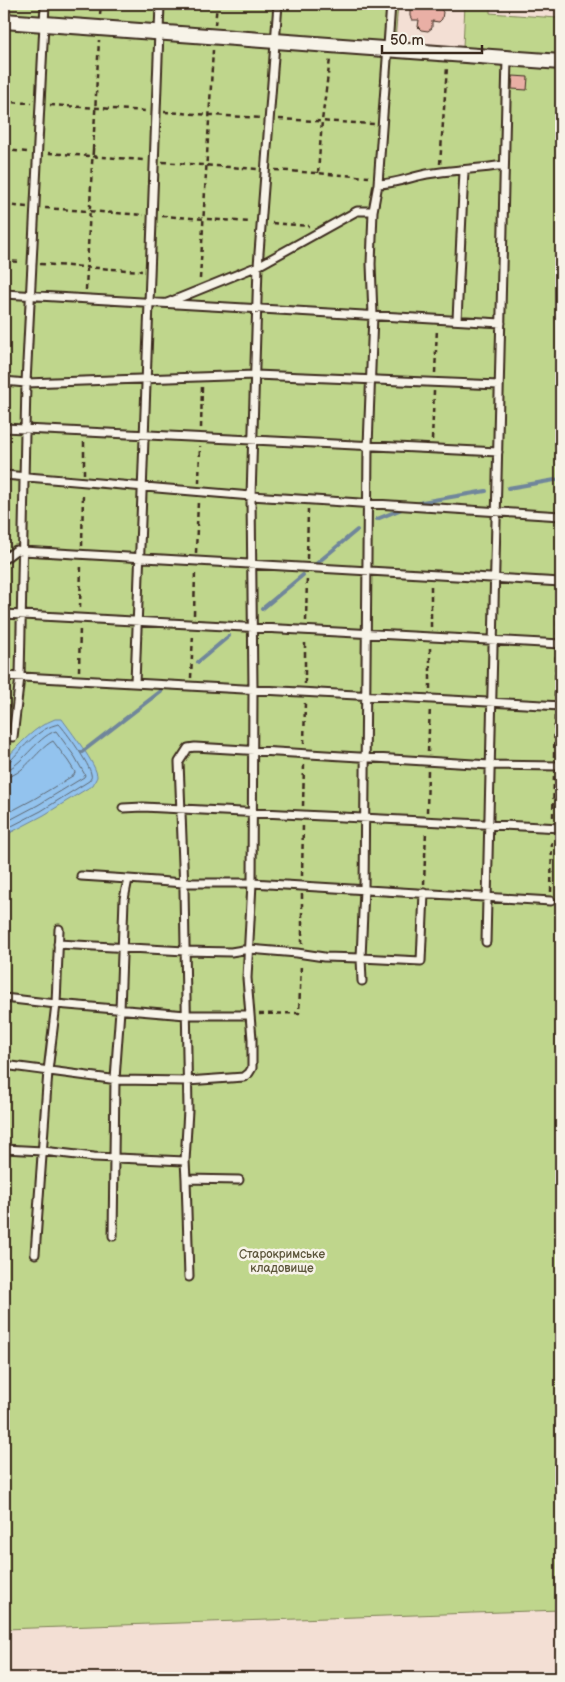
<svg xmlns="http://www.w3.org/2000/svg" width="565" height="1682" font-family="'Balsamiq Sans',sans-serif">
<rect width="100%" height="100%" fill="#f3dfd4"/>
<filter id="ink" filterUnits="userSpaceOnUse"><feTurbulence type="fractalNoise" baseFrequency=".02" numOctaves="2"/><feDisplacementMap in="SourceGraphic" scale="10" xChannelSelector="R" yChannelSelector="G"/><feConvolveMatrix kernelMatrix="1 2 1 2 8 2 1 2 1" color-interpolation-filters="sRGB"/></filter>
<g filter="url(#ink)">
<path fill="#bfd68c" stroke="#7d8055" d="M4 4H398L395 42 463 47 465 4H490V13L557 18 556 4H561V1610L4 1629Z"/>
<path fill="#93c3ee" stroke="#70869b" d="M55 719H62C69 729 98 766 97 777 96 779 94 783 93 785L44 815 4 836V761C20 744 34 727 55 719Z"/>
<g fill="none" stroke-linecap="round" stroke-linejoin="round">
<path stroke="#5e6771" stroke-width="1" d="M4 764 9 762C23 748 38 728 59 724 66 731 90 765 91 774 92 778 91 778 89 781L41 811 4 830
M4 770C20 769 36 737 56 731L75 757 85 775 84 777 38 805 4 823
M4 777C23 777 36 750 53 741L68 761 75 772 74 775 34 799 4 815"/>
<path stroke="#70869b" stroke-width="4" d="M508 488 561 479
M414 505 422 502 486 491
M377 519 407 507
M316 564 357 530
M262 609 303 575
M198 662 229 636
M82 752 161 691"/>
</g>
<path fill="#e9afa5" stroke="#3b2a1e" d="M420 4H434V7L440 8 443 12 442 19 439 22 432 21V28L428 31 421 30 418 27 419 20H412L410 16V9L414 6H420Z
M513 76 528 77 527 90 512 89Z"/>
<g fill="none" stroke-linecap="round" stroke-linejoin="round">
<defs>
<path id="service" d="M378 184C396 184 410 177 427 174 453 170 479 169 504 165
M373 211 371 264 373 315 368 446 364 889 361 958 421 961 424 893
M4 294 501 323
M167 303 258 266 357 211H373L378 184 391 4
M457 320 464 171
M4 381 26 383 255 375 499 385
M4 428 498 452
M4 475 251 496 561 516
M4 559 16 550 23 551 561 582
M4 614 561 644
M4 676 561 706
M135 683 160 4
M4 736 13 737 20 677 26 383 45 4
M123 808 143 807 561 828
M81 876 128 879 124 899 120 1010 115 1079 113 1236
M128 879 184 883H252L551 901
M59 929 56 1004 186 1015H249
M486 942 507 58
M58 944 185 951 231 952 249 949 297 953 324 957 361 958 362 981
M4 998 56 1004 48 1071 35 1254
M4 1065 118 1080 187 1081 244 1077 249 1073 252 1068V1039L247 978 252 883 253 689 251 496 258 266 278 4
M4 1149 43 1151 94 1157 185 1161 186 1179
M185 1161 188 1110 184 889 179 762 188 748 195 747 490 765 561 766
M189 1277 186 1179 239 1180"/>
<path id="minor" d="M4 21 561 62"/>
</defs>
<use href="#service" stroke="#3b2a1e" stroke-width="11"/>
<use href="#minor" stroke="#3b2a1e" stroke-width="18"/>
<path stroke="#3b2a1e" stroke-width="2.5" stroke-dasharray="5 4" stroke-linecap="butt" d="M100 15 101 4
M215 25 217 4
M4 102 32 103
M50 105 146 111
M164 112 261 118
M279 119 374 124
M4 150 27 152
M93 150 99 40
M48 153 144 160
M162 162 257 169
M440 164 447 67
M275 170 369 177
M318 173 322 121 330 59
M4 205 27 207
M45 208 144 215
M162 216 251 222
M272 223 309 226
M4 261 22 262
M40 264 142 271
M200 279 213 50
M86 290 92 164
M435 373 437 328
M201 428 202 386
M432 440 434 391
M84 474V442
M199 483 200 446
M82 546 83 492
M196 553 198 501
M307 559 308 509
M558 572 559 525
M80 608 81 564
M194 615 195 571
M306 621 307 577
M431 627V585
M557 635 558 590
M79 671 80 626
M191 678 193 633
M305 684V639
M430 689V647
M555 697 556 653
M304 744 305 702
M428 752 430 707
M554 757 555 715
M303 806 304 764
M427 812 428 770
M553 817 554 775
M302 876 303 824
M424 884 426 830
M551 892 552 838
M302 944V894
M259 1014 299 1013 301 964"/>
<use href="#service" stroke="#f7f3e8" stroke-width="7"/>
<use href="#minor" stroke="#f7f3e8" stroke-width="14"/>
<path stroke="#3b2a1e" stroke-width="2.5" stroke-dasharray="5 4" stroke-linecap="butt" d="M92 164 93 150"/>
</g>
</g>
<g text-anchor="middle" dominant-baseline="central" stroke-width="5" stroke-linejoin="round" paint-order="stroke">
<g font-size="12" fill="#5c553a" stroke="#f7f3e8">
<text x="282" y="1254">Старокримське<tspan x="282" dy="14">кладовище</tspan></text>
</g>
</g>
<rect width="565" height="1682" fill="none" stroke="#f7f3e8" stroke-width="20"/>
<rect x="10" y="10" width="545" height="1662" fill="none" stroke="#3b2a1e" stroke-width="2" filter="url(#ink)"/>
<path d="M382 45v8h100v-8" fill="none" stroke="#3b2a1e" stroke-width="2.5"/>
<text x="390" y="45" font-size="15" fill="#3b2a1e" stroke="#f7f3e8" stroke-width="4" paint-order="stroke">50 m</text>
</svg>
